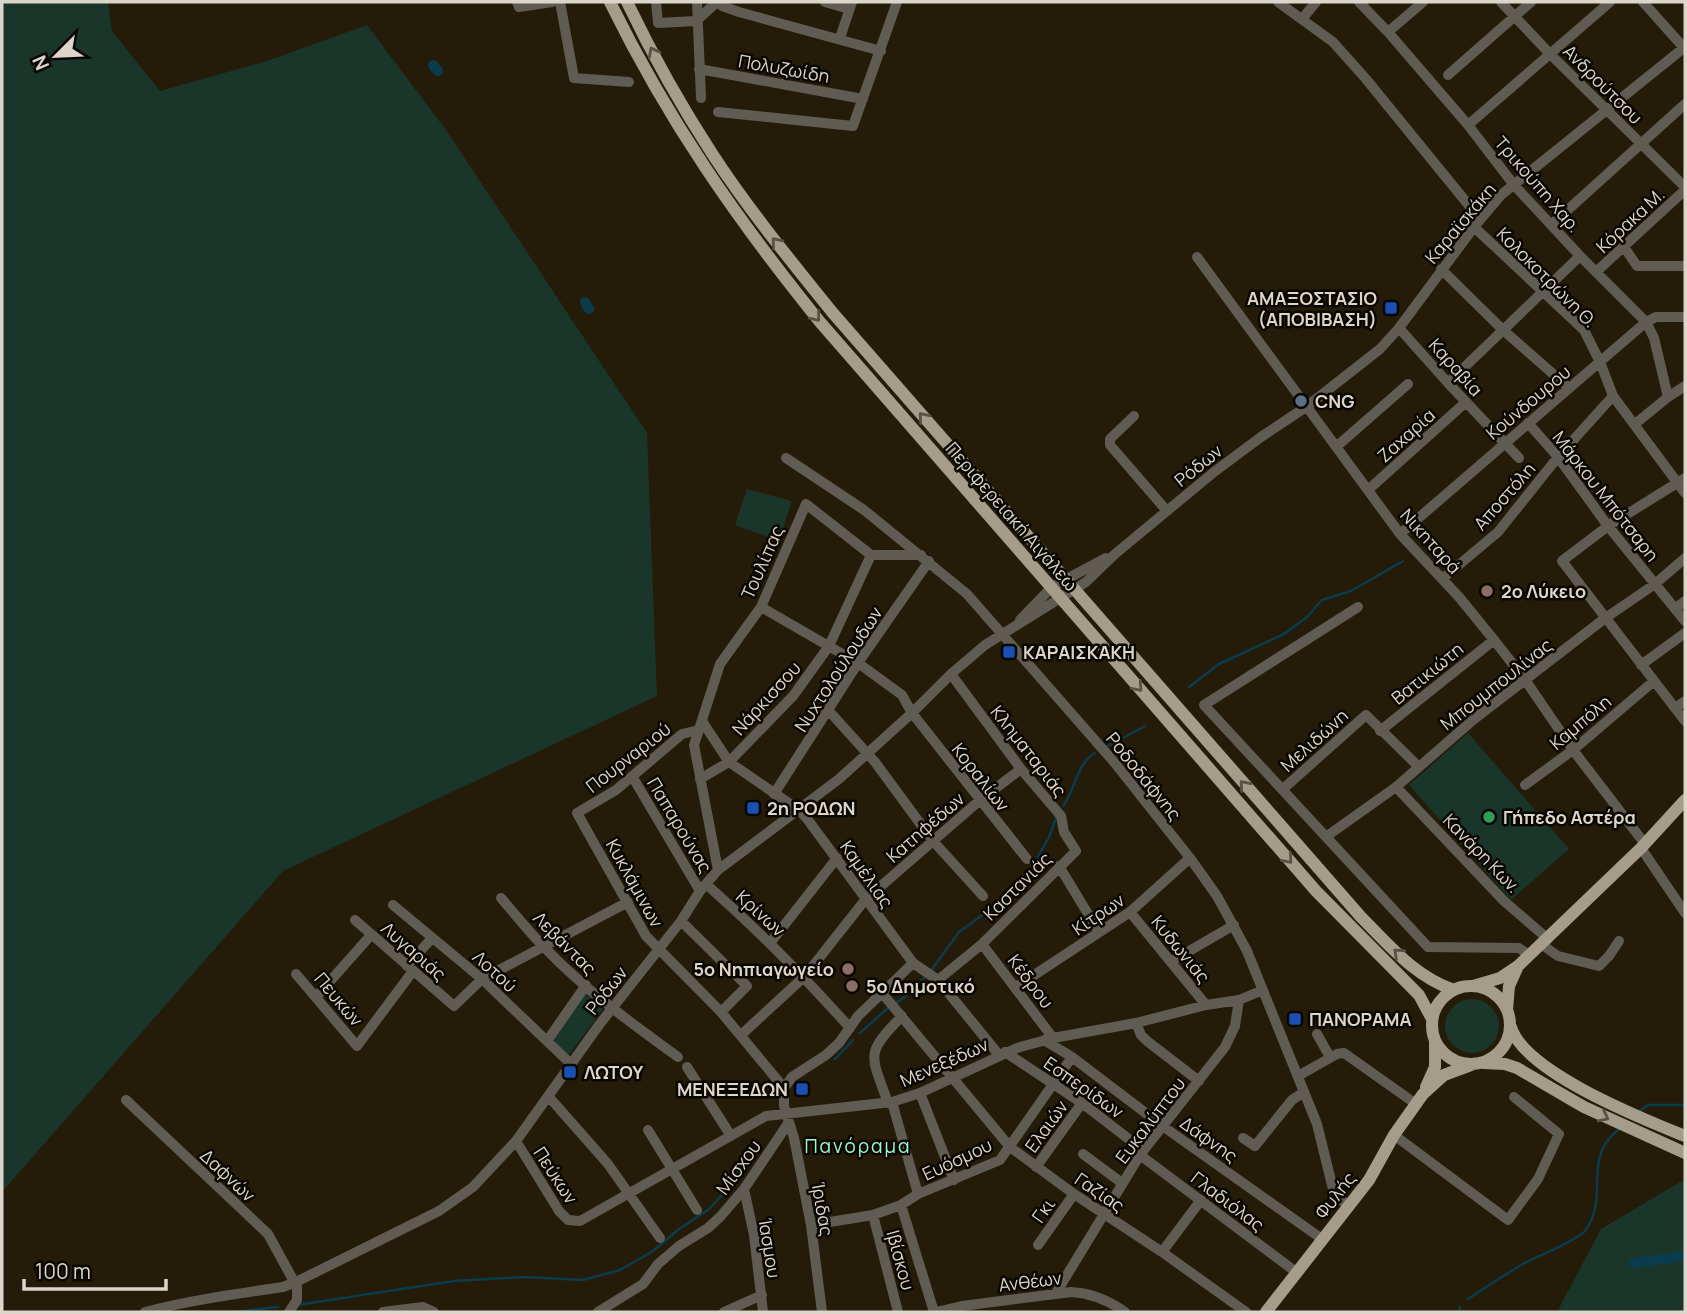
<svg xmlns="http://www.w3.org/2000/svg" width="1687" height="1314" font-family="Manrope,sans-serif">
<rect width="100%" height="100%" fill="#241c09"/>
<path fill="#1a3529" d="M2 2H108L112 31 160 91 267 61 367 25 446 130 647 433 657 696 283 871 2 1192Z
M747 489 792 501 779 541 735 525Z
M1468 733 1569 849 1511 900 1409 785Z
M585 992 603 1009 568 1056 551 1040Z
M1445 1026a27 27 0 1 1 54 0a27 27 0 1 1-54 0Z
M1685 1179V1312H1557L1601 1229Z"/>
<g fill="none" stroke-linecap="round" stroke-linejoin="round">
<path stroke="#0a3c4e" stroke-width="2.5" d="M1189 687 1219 664 1284 634 1307 617 1322 600 1351 591 1403 561
M1106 747 1145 726
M1063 806C1075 790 1077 763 1095 753
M932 969 959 932 1006 898 1026 878 1049 837 1057 815
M896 1003 910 993 926 976
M860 1033 888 1008
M835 1059 853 1040
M1640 1111 1648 1105H1685
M1468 1299C1486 1287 1504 1275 1523 1264 1536 1257 1578 1240 1585 1231 1611 1196 1580 1160 1619 1129
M297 1305 454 1281 525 1277 583 1280 620 1270 653 1251 679 1229 708 1210 725 1192 743 1161
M233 1312 278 1307
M1459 1312 1460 1307"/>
<path stroke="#0a3c4e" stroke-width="10" d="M433 65 438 71
M585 302 589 309
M1634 1263 1685 1256"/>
<path stroke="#605c53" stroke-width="10" d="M517 2 519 7 552 2
M560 2 574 78 629 82
M656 2 658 23 696 21
M697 2 701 98
M719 2 722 6 739 12 881 51
M825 2 849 9
M1278 2 1333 42 1366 79 1480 219
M1359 2 1388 32 1468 125 1514 185 1580 256 1646 322 1654 338 1668 397
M1501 2 1550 54 1685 187
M1643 2 1684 48
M1302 19 1316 2
M696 21 717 2
M1388 32 1423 2
M840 38 852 2
M699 69 863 99
M1448 75 1531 2
M718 112 853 126 897 2
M1468 125 1610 2
M1551 225 1685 104
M1474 227 1584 330 1600 362 1613 396 1685 493
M1624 247 1637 266H1685
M1197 257 1400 534 1459 597 1494 640 1526 681 1573 750 1645 844
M1441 269 1503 330 1569 388
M1596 272 1685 190
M1399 328 1448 383 1519 458
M1448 383 1580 256
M1134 416 1110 439V445L1167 511
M1528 423 1558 457 1608 526 1685 621
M1635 424 1668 397 1685 386
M1336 447 1408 384
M786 458 864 510 967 594 1114 762 1190 858 1217 896 1247 951 1317 1124 1334 1193 1349 1207
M1685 478 1608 526 1562 561 1685 721
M1368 490 1466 402
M1400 534 1646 322 1656 317H1685
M871 555H921
M1442 579 1498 532 1558 457 1613 396
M761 607 858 663 902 695 912 713 1027 859
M1358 607 1204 705 1428 947 1519 948 1529 955
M1675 609 1685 601
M1020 620 1052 587 1106 558
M1641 665 1685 633
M1675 708 1685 701
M829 711 875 762 933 841 983 896
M702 721 729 762 799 810 808 820 913 963 938 980 999 1055
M699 730 682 734 616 790 577 813 646 936 721 1012 784 1088
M1380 731 1494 640
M632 776 700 891
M700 779 729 762 793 696 829 646 871 555
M1525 785 1573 750 1654 681
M1396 787 1504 901 1548 939
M1283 789 1366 715 1419 767
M774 794 858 663 929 561
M1327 836 1396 787 1473 720 1604 619 1655 584 1685 558
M1641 848 1685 913
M1059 866 1099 932
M718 870 694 745 720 664 761 607 806 504 871 555
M706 884C758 930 804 976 850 1028
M501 898C515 914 529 932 544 947 584 989 631 1023 678 1057
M393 905 482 979 572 1065
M1130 912 1206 1005
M355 920 454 1006 482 979 628 902
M681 921 747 986 721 1012
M771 942 837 858
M982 944 1053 1038
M1541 944 1558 956 1599 966 1609 956 1619 941
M1172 961 1234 925
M407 966 432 938
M296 974 357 1046 413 971
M938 980 982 944 1076 851 1064 832 1061 816 1021 769 951 674
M1016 987 1130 912 1190 858
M882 993 1010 1147 1074 1194 1162 1252 1246 1312
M316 997 371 935
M1136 1023 1141 1035 1147 1041 1199 1081
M1317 1034 1330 1057
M741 1035 805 976 865 900 979 801 1021 769
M1044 1040 1072 1057 1164 1127 1322 1239
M547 1041 586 985
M1005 1052 1082 1103 1143 1150
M687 1067 731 1136
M1298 1076 1337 1054 1344 1053 1416 1104
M920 1093 954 1180
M549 1097 608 1164 660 1238
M126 1100 268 1234 297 1287V1300L289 1312
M892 1102 918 1194
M888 1103C871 1054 864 1055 902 1016
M648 1130 697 1210
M1394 1135 1508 1220 1538 1179 1559 1134 1514 1097
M1243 1138 1255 1146 1292 1100 1304 1092
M516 1141 559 1211 568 1220 580 1221 766 1116 892 1102 920 1093 1017 1048 1053 1038 1136 1023 1206 1005 1239 1000 1263 990
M1083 1154 1122 1183
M1140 1155 1296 1272
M1036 1167 1082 1103
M744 1189 754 1235 763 1312
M901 1205 934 1312
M873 1215 898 1312
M811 1225 873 1215 901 1205 918 1194 1000 1160 1072 1057
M1038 1245 1074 1194
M1162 1252 1201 1200
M1056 1293 1140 1155 1225 1047 1235 1026 1239 1000
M145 1312C190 1300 236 1294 283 1287L296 1282 439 1211 473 1187 516 1141 599 1025 681 921 700 891 718 870 839 779 912 713 951 674 985 645 1086 582 1115 554 1214 472 1261 437 1306 407 1380 349 1399 328 1474 227 1501 195 1685 47
M383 1312 423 1307 434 1312
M598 1312 643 1284 658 1264 679 1246 708 1228 720 1217 744 1189 789 1122
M724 1312 762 1295
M822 1312 811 1225 794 1138 784 1106V1088L792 1077 826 1055 839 1043 858 1016 913 963
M936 1312 962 1306 1071 1292C1091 1293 1108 1300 1125 1312"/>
<path stroke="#a59c89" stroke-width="12" d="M610 2C669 122 736 218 820 322L1316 891 1419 995 1432 1019
M627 2C652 54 681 106 713 155 749 210 791 261 832 312L1361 917C1389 945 1415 977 1454 990
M1473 986 1500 978 1518 966 1641 848 1685 800
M1432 1025a39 39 0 1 1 78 0a39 39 0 1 1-78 0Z
M1507 1010 1509 986 1518 966
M1511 1027C1524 1072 1643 1119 1685 1136
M1483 1063 1505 1064 1517 1068 1584 1107 1685 1153
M1426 1087 1435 1067V1041
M1266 1312 1369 1180 1394 1135 1423 1094 1444 1075 1471 1065"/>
</g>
<defs><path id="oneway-chevron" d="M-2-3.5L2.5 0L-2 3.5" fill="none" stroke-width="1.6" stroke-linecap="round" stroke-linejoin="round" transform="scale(1.75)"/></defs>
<g stroke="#585246">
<use href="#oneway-chevron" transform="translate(653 52) rotate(-118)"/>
<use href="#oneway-chevron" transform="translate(776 242) rotate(-129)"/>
<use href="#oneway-chevron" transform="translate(816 317) rotate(51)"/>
<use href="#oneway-chevron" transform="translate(923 417) rotate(-131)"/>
<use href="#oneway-chevron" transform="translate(1138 687) rotate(49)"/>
<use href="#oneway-chevron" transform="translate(1244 785) rotate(-131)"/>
<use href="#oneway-chevron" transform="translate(1288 859) rotate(49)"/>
<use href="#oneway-chevron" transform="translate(1398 953) rotate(-137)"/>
<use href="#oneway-chevron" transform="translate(1604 1117) rotate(27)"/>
</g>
<g fill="#1a4fb4" stroke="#0a0702" stroke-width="2.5">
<rect x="1384" y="301" width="14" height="14" rx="3.5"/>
<rect x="1002" y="645" width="14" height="14" rx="3.5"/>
<rect x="746" y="801" width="14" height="14" rx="3.5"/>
<rect x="1288" y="1012" width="14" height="14" rx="3.5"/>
<rect x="563" y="1065" width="14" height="14" rx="3.5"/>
<rect x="795" y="1082" width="14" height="14" rx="3.5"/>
</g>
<circle fill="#5c6f8a" stroke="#0a0702" stroke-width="2.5" cx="1301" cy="401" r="7"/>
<g fill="#8d6e63" stroke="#0a0702" stroke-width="2.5">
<circle cx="1487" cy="591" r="7"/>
<circle cx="848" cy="969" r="7"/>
<circle cx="852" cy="986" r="7"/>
</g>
<circle fill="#2e9e5b" stroke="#0a0702" stroke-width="2.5" cx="1489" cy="817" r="7"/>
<g text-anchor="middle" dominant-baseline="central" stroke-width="5" stroke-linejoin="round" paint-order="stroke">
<g font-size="18" fill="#dbd5ca" stroke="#0a0702">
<text transform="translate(784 68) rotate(10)">Πολυζωίδη</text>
<text transform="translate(1603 84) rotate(45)">Ανδρούτσου</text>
<text transform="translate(1538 184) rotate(49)">Τρικούπη Χαρ.</text>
<text transform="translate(1630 220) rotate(-43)">Κόρακα Μ.</text>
<text transform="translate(1460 223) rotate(-50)">Καραϊσκάκη</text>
<text transform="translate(1547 277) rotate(45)">Κολοκοτρώνη Θ.</text>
<text transform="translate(1456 367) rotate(48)">Καραβία</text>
<text transform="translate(1528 402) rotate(-40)">Κούνδουρου</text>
<text transform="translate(1406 435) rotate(-42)">Ζαχαρία</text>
<text transform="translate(1198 465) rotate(-39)">Ρόδων</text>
<text transform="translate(1504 496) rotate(-49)">Αποστόλη</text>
<text transform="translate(1606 496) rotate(52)">Μάρκου Μπότσαρη</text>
<text transform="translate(1012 516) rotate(49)">Περιφερειακή Αιγάλεω</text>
<text transform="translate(1431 541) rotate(48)">Νικηταρά</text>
<text transform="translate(762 562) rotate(-66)">Τουλίπας</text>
<text transform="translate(838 669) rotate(-57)">Νυχτολούλουδων</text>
<text transform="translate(1427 673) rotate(-39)">Βατικιώτη</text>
<text transform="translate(1496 684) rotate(-38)">Μπουμπουλίνας</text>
<text transform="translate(766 698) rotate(-48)">Νάρκισσου</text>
<text transform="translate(1580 722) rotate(-40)">Καμπόλη</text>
<text transform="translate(1314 740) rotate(-42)">Μελιδώνη</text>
<text transform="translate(1029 751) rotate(52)">Κληματαριάς</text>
<text transform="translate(628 757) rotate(-38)">Πουρναριού</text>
<text transform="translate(1144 776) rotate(51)">Ροδοδάφνης</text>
<text transform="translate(981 777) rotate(52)">Κοραλίων</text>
<text transform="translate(680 825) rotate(59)">Παπαρούνας</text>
<text transform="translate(925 827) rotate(-41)">Κατηφέδων</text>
<text transform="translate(1482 853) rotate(46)">Κανάρη Κων.</text>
<text transform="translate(867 874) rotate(55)">Καμέλιας</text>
<text transform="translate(635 883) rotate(61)">Κυκλάμινων</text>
<text transform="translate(1017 886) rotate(-45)">Καστανιάς</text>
<text transform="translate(761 913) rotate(42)">Κρίνων</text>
<text transform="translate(1098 914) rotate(-34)">Κίτρων</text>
<text transform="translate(565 943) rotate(45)">Λεβάντας</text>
<text transform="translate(1181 949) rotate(51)">Κυδωνιάς</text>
<text transform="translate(414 951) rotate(41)">Λυγαριάς</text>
<text transform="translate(495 971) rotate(42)">Λοτού</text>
<text transform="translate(1031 981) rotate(53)">Κέδρου</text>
<text transform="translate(606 990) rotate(-52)">Ρόδων</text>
<text transform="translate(339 999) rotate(50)">Πευκών</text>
<text transform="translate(944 1062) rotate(-24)">Μενεξέδων</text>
<text transform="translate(1084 1087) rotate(35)">Εσπερίδων</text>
<text transform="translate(1150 1120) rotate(-53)">Ευκαλύπτου</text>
<text transform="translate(1046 1126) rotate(-54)">Ελαιών</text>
<text transform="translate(1209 1139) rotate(35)">Δάφνης</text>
<text transform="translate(957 1159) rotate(-25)">Ευόσμου</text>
<text transform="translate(738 1167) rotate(-54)">Μίσχου</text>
<text transform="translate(228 1175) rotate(43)">Δαφνών</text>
<text transform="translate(556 1175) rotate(57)">Πεύκων</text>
<text transform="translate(1100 1192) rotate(34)">Γαζίας</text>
<text transform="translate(1335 1195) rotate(-52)">Φυλής</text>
<text transform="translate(1228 1201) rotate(37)">Γλαδιόλας</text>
<text transform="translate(823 1209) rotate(80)">Ίριδας</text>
<text transform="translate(1043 1210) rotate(-55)">Γκι</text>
<text transform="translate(770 1248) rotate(81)">Ίασμου</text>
<text transform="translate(901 1260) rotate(75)">Ιβίσκου</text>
<text transform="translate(1030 1281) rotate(-7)">Ανθέων</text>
</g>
<g font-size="18" font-weight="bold" fill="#dbd5ca" stroke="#0a0702" text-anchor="start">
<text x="1377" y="298" text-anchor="end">ΑΜΑΞΟΣΤΑΣΙΟ<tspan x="1377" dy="21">(ΑΠΟΒΙΒΑΣΗ)</tspan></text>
<text x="1315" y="401">CNG</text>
<text x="1501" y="591">2ο Λύκειο</text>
<text x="1023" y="652">ΚΑΡΑΙΣΚΑΚΗ</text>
<text x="767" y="808">2η ΡΟΔΩΝ</text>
<text x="1503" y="817">Γήπεδο Αστέρα</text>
<text x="834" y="969" text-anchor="end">5ο Νηπιαγωγείο</text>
<text x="866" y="986">5ο Δημοτικό</text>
<text x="1309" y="1019">ΠΑΝΟΡΑΜΑ</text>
<text x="584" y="1072">ΛΩΤΟΥ</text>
<text x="788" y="1089" text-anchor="end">ΜΕΝΕΞΕΔΩΝ</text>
</g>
<g font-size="19" letter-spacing="2" fill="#9ef6d0" stroke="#0a0702">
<text x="858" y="1146">Πανόραμα</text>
</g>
</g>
<rect width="1687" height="1314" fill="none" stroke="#dbd5ca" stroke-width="7"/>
<g transform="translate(56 56) rotate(246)" stroke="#0a0702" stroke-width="5" paint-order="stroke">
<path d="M0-5L12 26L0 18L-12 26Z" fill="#dbd5ca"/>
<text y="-10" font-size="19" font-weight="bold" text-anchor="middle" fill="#dbd5ca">N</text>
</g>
<path d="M24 1279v10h142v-10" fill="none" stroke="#dbd5ca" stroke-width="3.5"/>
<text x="35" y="1279" font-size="21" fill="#dbd5ca" stroke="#0a0702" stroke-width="5" paint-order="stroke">100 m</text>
</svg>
